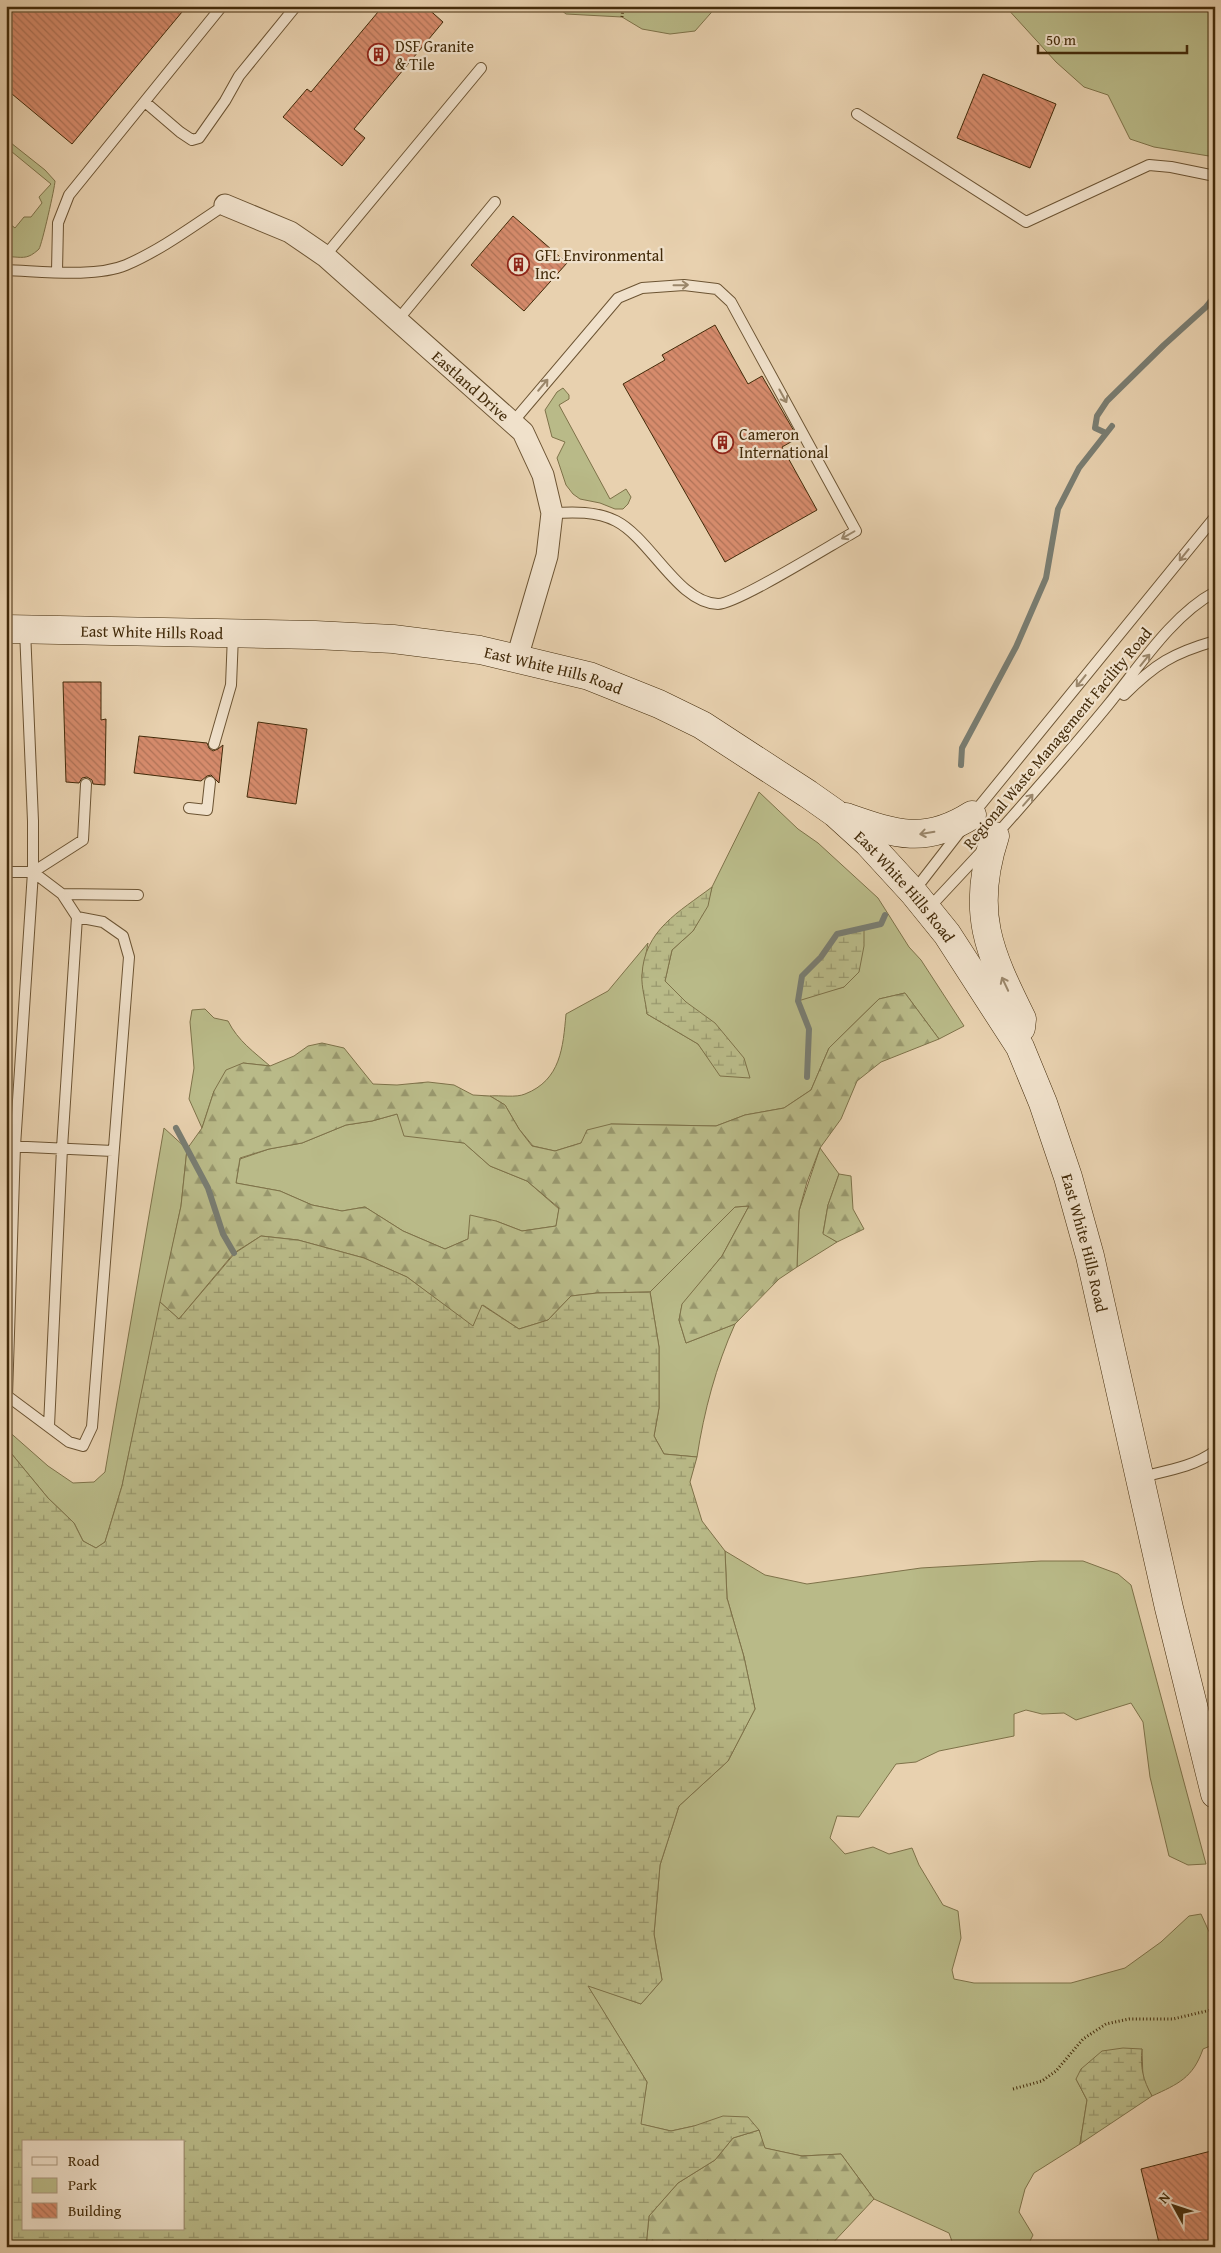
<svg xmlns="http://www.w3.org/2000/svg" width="1221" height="2253" font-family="'Gentium Book Plus',serif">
<defs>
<pattern id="forest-firs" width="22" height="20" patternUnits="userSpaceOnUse" patternTransform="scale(1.25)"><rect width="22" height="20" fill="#b9ba88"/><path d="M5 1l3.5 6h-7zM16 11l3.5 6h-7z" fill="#98976d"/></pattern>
<pattern id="wetland-marsh" width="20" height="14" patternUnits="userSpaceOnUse" patternTransform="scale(1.25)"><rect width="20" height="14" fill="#b9ba88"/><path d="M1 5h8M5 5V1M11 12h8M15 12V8" fill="none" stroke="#98976d"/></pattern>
<pattern id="building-back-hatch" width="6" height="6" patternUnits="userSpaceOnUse" patternTransform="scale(1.25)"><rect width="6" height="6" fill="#d68b6c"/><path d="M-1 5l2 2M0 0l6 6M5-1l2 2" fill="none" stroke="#af7257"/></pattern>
</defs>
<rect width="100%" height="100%" fill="#e8d1af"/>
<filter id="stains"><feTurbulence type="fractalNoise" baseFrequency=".004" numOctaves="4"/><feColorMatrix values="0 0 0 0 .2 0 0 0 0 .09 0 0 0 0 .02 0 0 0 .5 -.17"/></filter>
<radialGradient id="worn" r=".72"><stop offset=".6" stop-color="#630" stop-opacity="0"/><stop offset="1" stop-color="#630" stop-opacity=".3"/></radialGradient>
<path fill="#b9ba88" stroke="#7e7249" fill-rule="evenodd" d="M556 6H717L695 31 670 34 642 29 622 17 566 14Z
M1005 6H1215V157L1154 147 1130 139 1108 95 1084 87 1056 62Z
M6 139 45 170 55 181C55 187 42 244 39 249 37 251 32 255 29 256 22 259 14 256 6 257V221L15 228 24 217H31L42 203 39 197 51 184 6 147Z
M563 388 569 395V399L559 405 610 499 626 489 631 497 628 504 623 509H615L600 503 580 499 573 494 566 485 557 458 565 442 552 437 545 410 557 392Z
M759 792 798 829 818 843 878 898 909 947 921 960 964 1026 939 1039 905 993 879 999 829 1048 811 1090 784 1108 745 1115 716 1126 611 1124 581 1143 555 1151 533 1146 519 1129 505 1105 490 1096C500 1095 516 1098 525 1094 561 1080 563 1047 566 1014L608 991 648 943 642 976 647 1014 698 1044 709 1059 686 1002 665 981 672 950 693 931 707 906 712 887ZM863 928 844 987 823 992 802 976 821 957 837 934Z
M205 1009 214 1018 228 1021C238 1041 254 1052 270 1066L243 1063 214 1091 202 1128 189 1099 194 1068 190 1022 192 1010Z
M397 1114 435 1139 464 1143 490 1166 527 1181 559 1209 556 1226 522 1231 496 1221 468 1239 445 1249 403 1231 365 1207 342 1211 312 1205 280 1191 236 1183 240 1159 269 1149 302 1143 346 1125 372 1121Z
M164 1128 187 1149 181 1206 122 1486 105 1542 96 1548 83 1541 74 1523 48 1498 6 1447V1429L48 1466 73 1483 94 1482 105 1472Z
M820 1148 839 1174 828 1205 823 1233 837 1242 797 1267 799 1211Z
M749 1206 722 1256 682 1305 679 1320 686 1343 735 1324C716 1366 704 1411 697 1457L664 1454 654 1436 659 1408V1347L650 1292 735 1207Z
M725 1551 765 1575 807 1584 921 1568 1041 1561H1083L1118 1574 1131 1585 1206 1864 1188 1865 1169 1856 1150 1777 1143 1722 1131 1703 1076 1720 1064 1713 1042 1714 1026 1710 1014 1714V1736L939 1751 916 1762 896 1764 859 1817 837 1816 830 1838 845 1854 873 1847 889 1854 912 1848 919 1865 943 1905 958 1911 961 1938 952 1970 954 1979 974 1983H1071L1125 1968 1161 1942 1189 1916 1201 1914 1211 1936 1215 1956V2044L1203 2049C1193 2078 1178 2084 1152 2096L1143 2080 1142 2049 1076 2079 1087 2100 1080 2144 1034 2173 1025 2189 1019 2212 1033 2235 1027 2247H954L949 2233 874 2199 841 2154 802 2156 764 2148 759 2130 694 2126 671 2131 640 2124 647 2082 587 1985 641 2004 662 1980 654 1934 660 1865 679 1806 728 1761 755 1709 744 1657 727 1598Z"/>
<path fill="url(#forest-firs)" stroke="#7e7249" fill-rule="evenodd" d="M905 993 939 1039 881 1062 857 1081 841 1119 820 1148 807 1182 799 1211 797 1267 779 1279 735 1324 686 1343 679 1320 682 1304 722 1256 749 1206 735 1207 650 1292 597 1293 571 1296 548 1320 519 1329 483 1305 473 1327 407 1277 364 1258 298 1240 261 1236 234 1253 179 1319 160 1302 181 1206 187 1149 202 1128 214 1091 226 1070 243 1063 270 1066 294 1056 308 1046 322 1043 344 1048 373 1084 397 1085 428 1082 454 1085 473 1095 490 1096 505 1105 519 1129 532 1146 555 1151 581 1143 587 1130 611 1124 716 1126 745 1115 784 1108 811 1090 829 1048 879 999ZM397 1114 404 1136 464 1143 490 1166 527 1181 559 1208 556 1226 522 1231 496 1221 470 1215 468 1239 445 1249 403 1231 365 1207 342 1211 312 1205 280 1191 236 1183 240 1158 269 1149 302 1143 346 1125 372 1121Z
M839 1174 851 1176 853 1209 864 1229 837 1242 823 1234 828 1205Z
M759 2130 765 2148 802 2156 841 2154 874 2199 829 2247H646L649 2216 678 2183 715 2160 733 2138Z"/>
<path fill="url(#wetland-marsh)" stroke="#7e7249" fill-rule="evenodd" d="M712 887 708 906 693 931 672 950 665 981 686 1002 715 1023 744 1058 750 1078 720 1076 698 1044 647 1014C646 1002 641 987 642 975 644 930 679 912 712 887Z
M864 928V946L859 972 844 987 798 1001 802 976 821 957 837 934Z
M261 1236 298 1240 364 1258 407 1277 473 1326 482 1305 519 1329 548 1320 571 1296 597 1293 650 1292 659 1347V1408L654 1436 664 1454 697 1457 690 1482 702 1521 725 1551 727 1598 744 1657 755 1709 728 1761 679 1806 660 1865 654 1934 662 1980 641 2004 588 1986 647 2082 641 2124 671 2131 694 2126 723 2116 748 2117 759 2130 733 2138 715 2160 678 2183 649 2216 646 2247H6V1447L48 1498 74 1523 83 1541 96 1548 105 1542 122 1486 160 1302 179 1319 235 1253ZM24 2142H184V2229H24Z
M1123 2048 1142 2049C1140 2067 1143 2080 1152 2096L1080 2144 1087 2100 1076 2079 1081 2069 1102 2051Z"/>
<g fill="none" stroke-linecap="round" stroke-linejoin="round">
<path stroke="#797d72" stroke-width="6" d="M1215 89V142
M1106 433 1095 428 1097 416 1107 401 1164 345 1206 307 1215 296
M961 765 962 748 1016 647 1046 578 1058 509 1079 468 1112 426
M807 1077 809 1029 798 1001 802 976 821 957 837 934 881 924 885 915
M176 1128 208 1188 223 1234 234 1253"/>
</g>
<path fill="url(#building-back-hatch)" stroke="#432b0a" d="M6 6H187L72 144 6 89Z
M383 6H425L443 22 354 129 365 138 342 166 283 117 307 89 311 92Z
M983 74 1056 104 1030 168 957 138Z
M513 216 567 263 524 311 471 265Z
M715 325 748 384 762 376 798 438 782 447 817 510 725 562 623 384 665 360 662 355Z
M63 682H101V720L106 719 105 785 93 784 92 780 87 777 82 778 79 783 66 782Z
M258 722 307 729 296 804 247 797Z
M139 736 207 743 209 748 213 751 218 749 223 745 219 783 211 775 207 776 201 781 134 773Z
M1215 2150V2247H1160L1141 2169Z"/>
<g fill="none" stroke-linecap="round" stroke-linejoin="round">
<defs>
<path id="lane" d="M145 102 180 132 192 140 199 138 225 101 239 76 296 6
M857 114 1026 222 1149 165 1171 167 1215 176
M325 256 481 68
M6 270C40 271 95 278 126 265 161 250 193 226 225 205
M57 271 58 223 69 195 222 6
M397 321 495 202
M512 423 618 298 642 288 684 285 717 289 731 302 856 531C834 543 737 604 718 604 678 603 651 539 616 521 596 511 574 512 552 513
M1124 695C1155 664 1173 653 1215 641
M214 744 231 685 233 635
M189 808 207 810 210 782
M973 814 1215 517
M996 835C1034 792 1072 749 1108 705 1139 667 1172 615 1215 592
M6 872H33V821L25 630
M33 872 62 894 77 917 62 1148 49 1426
M33 872 83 840 86 784
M914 891 962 829
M62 894 138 895
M928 909 983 850
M6 1146 113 1151
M6 1395 69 1442 83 1446 92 1427 129 957 123 936 103 922 77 917
M7 1396 15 1146 33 872
M1141 1477C1165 1471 1194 1467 1215 1451"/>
<g id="street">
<path id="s1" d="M225 205 290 232 325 256 523 432 543 475 552 513 547 556 517 658"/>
</g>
<g id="secondary">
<path id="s2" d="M6 629 315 635 393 639 480 650 589 676 659 704 702 725 808 794 835 813 868 843 913 892 947 934 1020 1047 1043 1103 1068 1177 1090 1256 1169 1608 1215 1794"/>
<path d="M846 817C895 834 925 845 972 815"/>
<path d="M995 836C970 912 989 952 1022 1019L1021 1028"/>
</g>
</defs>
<use href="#lane" stroke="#6c5433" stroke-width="12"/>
<use href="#street" stroke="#6c5433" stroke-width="23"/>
<use href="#secondary" stroke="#432b0a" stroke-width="29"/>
<path stroke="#432b0a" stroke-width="3" stroke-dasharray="1 2.5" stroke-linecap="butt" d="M622 17 623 6
M1013 2089 1042 2081 1056 2071 1083 2039 1106 2024 1129 2019H1173L1215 2009"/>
<use href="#lane" stroke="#f0e1cb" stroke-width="10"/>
<use href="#street" stroke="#f0e1cb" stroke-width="21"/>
<use href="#secondary" stroke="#f0e1cb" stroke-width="28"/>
</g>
<defs><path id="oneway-shaft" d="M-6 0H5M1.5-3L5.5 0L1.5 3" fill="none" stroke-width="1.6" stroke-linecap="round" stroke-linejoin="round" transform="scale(1.25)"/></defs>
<g stroke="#9a866a">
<use href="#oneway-shaft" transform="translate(681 285) rotate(-1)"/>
<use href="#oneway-shaft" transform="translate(543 385) rotate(-50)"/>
<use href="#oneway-shaft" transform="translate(783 396) rotate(61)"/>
<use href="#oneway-shaft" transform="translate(848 535) rotate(150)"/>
<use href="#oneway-shaft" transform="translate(1184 555) rotate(129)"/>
<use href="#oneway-shaft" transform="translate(1145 660) rotate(-51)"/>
<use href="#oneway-shaft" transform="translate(1081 681) rotate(129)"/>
<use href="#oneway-shaft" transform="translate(1028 800) rotate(-49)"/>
<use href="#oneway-shaft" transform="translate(927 833) rotate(171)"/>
<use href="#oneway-shaft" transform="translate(1005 984) rotate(-115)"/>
</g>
<defs>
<symbol id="building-ring" viewBox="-11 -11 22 22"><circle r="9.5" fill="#f0e1cb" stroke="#8f2418" stroke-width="1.5"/><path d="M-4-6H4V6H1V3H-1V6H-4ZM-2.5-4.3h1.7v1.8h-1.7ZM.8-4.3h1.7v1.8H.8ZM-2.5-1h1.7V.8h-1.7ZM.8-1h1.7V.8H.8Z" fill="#8f2418"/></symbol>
</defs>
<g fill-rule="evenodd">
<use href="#building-ring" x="366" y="42" width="25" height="25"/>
<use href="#building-ring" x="506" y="252" width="25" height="25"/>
<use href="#building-ring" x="710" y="430" width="25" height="25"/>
</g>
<g text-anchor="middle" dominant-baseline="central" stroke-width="4.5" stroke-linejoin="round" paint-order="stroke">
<g font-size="16" fill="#432b0a" stroke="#f0e1cb" text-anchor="start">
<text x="395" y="46">DSF Granite<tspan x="395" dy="18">&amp; Tile</tspan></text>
<text x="535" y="255">GFL Environmental<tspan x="535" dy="18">Inc.</tspan></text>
<text x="739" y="434">Cameron<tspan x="739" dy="18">International</tspan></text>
</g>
<g font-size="16" fill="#432b0a" stroke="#f0e1cb">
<text stroke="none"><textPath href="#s1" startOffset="308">Eastland Drive</textPath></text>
<text stroke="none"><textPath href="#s2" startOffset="146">East White Hills Road</textPath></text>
<text stroke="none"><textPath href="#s2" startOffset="551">East White Hills Road</textPath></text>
<text transform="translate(1057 738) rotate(-50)">Regional Waste Management Facility Road</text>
<text stroke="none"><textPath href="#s2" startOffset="971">East White Hills Road</textPath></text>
<text stroke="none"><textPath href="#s2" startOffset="1376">East White Hills Road</textPath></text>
</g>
</g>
<rect width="1221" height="2253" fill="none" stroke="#e8d1af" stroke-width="25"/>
<rect x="8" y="8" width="1206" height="2238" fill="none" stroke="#432b0a" stroke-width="2.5"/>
<rect x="12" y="12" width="1196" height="2228" fill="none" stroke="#432b0a"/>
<rect x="22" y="2140" width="162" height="90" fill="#f0e1cb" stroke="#ab987e"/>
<rect x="32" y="2157" width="25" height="8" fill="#f0e1cb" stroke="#ab987e"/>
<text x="68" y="2166" font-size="15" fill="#432b0a">Road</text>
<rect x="32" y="2178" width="25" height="15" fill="#b9ba88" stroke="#ab987e"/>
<text x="68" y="2190" font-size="15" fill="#432b0a">Park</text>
<rect x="32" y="2203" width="25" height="15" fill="url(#building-back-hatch)" stroke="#ab987e"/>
<text x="68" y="2216" font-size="15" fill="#432b0a">Building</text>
<g transform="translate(1174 2206) rotate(310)" stroke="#f0e1cb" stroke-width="4" paint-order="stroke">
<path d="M0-4L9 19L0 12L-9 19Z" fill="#432b0a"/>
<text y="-8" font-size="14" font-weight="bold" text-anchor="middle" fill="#432b0a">N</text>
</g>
<path d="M1038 45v8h149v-8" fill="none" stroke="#432b0a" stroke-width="2.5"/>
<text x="1046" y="45" font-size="15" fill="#432b0a" stroke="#f0e1cb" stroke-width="4" paint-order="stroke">50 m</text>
<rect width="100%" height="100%" filter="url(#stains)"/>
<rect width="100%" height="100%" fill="url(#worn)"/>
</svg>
